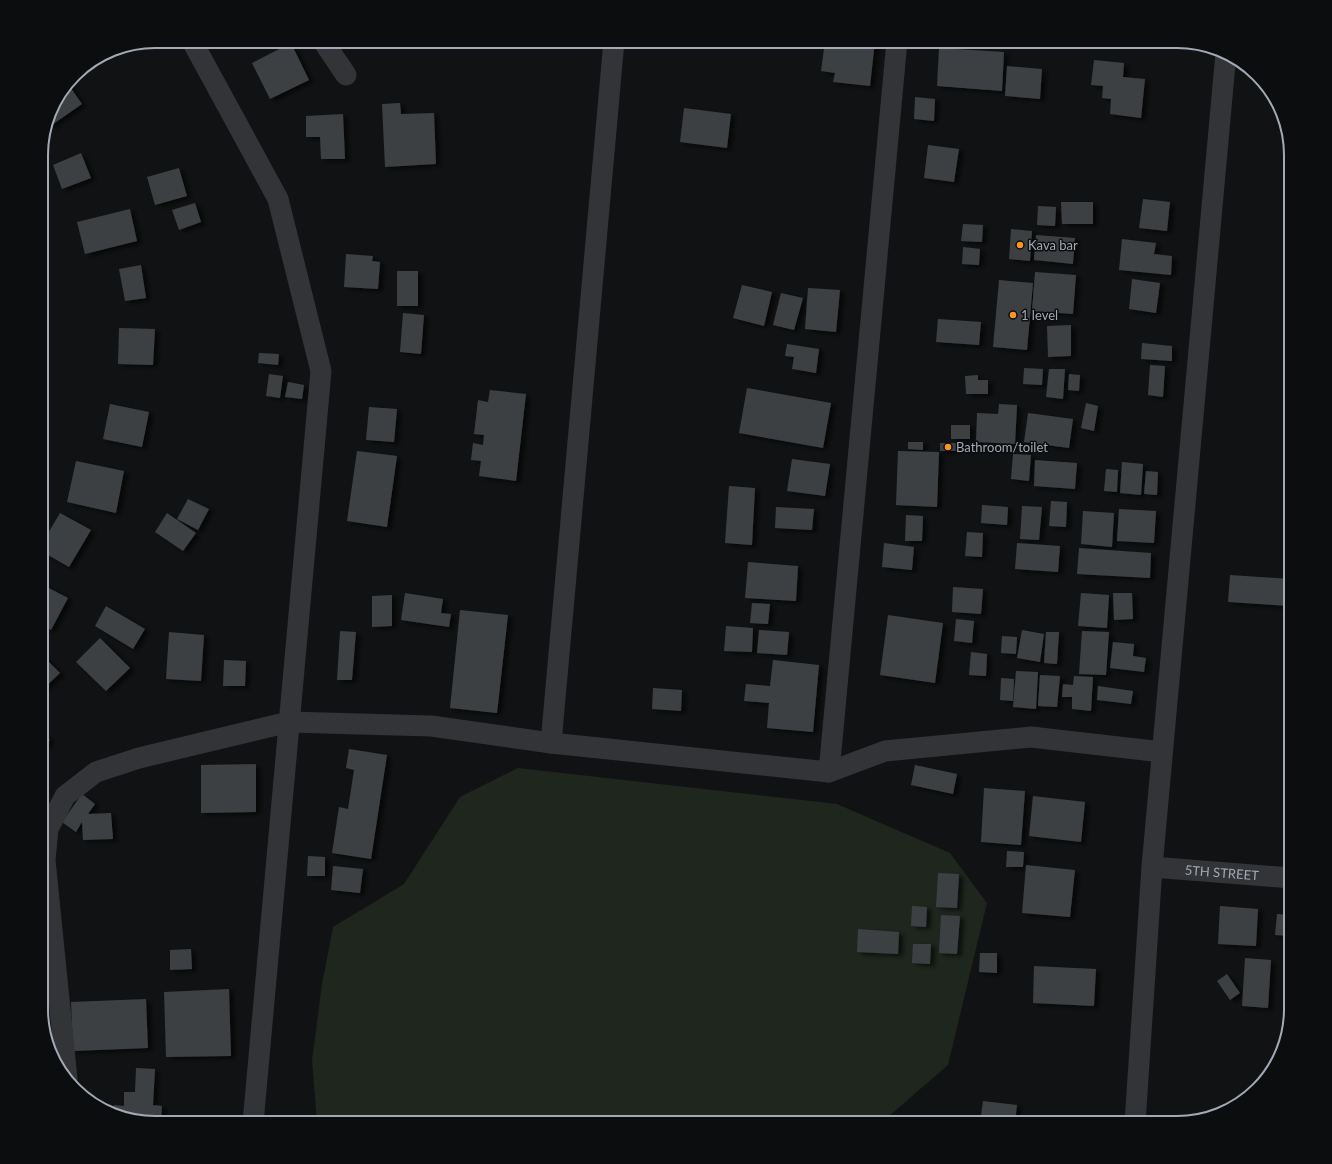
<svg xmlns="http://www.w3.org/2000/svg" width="1332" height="1164" font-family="Lato,sans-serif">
<defs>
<filter id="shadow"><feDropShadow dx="4.5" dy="2.5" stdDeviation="2" flood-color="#0009"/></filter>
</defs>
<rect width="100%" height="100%" fill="#111213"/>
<path fill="#1e261e" d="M518 768 837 804 950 853 987 903 948 1065 881 1123H317L312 1060 322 984 333 927 404 884 460 797Z"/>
<path fill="#3d4043" filter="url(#shadow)" d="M825 41H875L870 86 833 82 835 73 821 71Z
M291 43 309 80 270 99 252 63Z
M939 48 1004 52 1002 91 937 86Z
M1094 60 1124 63 1123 77 1145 79 1141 118 1110 114 1111 99 1102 98 1103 86 1091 85Z
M1007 66 1042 69 1040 99 1005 96Z
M68 84 82 104 46 129 53 104Z
M915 97 935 99 934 121 914 119Z
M400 103 401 114 434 113 436 164 385 167 382 104Z
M684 108 731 114 727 148 680 142Z
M343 114 345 159H321L320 137H306V116Z
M928 145 959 149 954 182 924 178Z
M81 153 91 178 62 189 53 165Z
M179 168 187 196 155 205 147 177Z
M1143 199 1170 202 1167 231 1139 228Z
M1061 202H1093V224H1062Z
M195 203 201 222 179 230 172 210Z
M1038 206 1056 207 1055 226 1037 225Z
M130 209 137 241 85 254 77 222Z
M963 224 983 225 982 242 961 241Z
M1011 229 1032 231 1030 261 1009 259Z
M1036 235 1075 238 1073 264 1034 260Z
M1122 239 1156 243 1154 254 1172 256 1171 275 1119 270Z
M963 247 980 249 979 265 962 264Z
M346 254 373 256 372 261 380 262 378 289 344 287Z
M141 265 146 298 125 301 119 269Z
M397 271H418V306H397Z
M1035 272 1076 275 1073 314 1032 311Z
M1132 279 1160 283 1156 313 1129 309Z
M999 280 1033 283 1027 350 993 347Z
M742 285 772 292 764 326 733 318Z
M808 288 840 290 836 332 805 329Z
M781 293 803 298 794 330 773 325Z
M403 313 424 315 421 354 400 352Z
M938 319 981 322 979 345 936 342Z
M1071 325V356L1048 357 1047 326Z
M119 328 155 329 153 365 118 364Z
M1142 343 1172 346V361L1141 359Z
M787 344 819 349 816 373 792 369 794 357 785 356Z
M259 353 279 354 278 365 258 363Z
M1150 365 1165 366 1163 397 1148 395Z
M1024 368 1043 369 1042 385 1023 384Z
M1049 369H1065L1063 399 1046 397Z
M269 374 283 376 280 398 266 396Z
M1069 374 1080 375 1079 391 1068 390Z
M978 375V380H988V394H966L965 376Z
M288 382 304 385 302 399 285 397Z
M747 388 831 403 823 448 739 433Z
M490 390 526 394 516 481 479 476 481 461 471 460 473 443 483 445 484 435 474 434 478 400 488 402Z
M1086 403 1098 406 1094 431 1081 428Z
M110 404 149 412 142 447 103 439Z
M999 404 1017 405 1015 444 976 442 977 413 998 414Z
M369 407 397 409 394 442 366 440Z
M1028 413 1073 419 1069 448 1024 442Z
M951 425H970V439H951Z
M908 442H923V450L908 449Z
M940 443H956V451H940Z
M357 451 397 456 387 527 347 521Z
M898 451 939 452 937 507 896 505Z
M1013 454 1031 455 1029 481 1011 479Z
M792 459 830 464 825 496 787 491Z
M1035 460 1077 463 1075 489 1034 486Z
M76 461 124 471 116 513 67 502Z
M1122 462 1143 464 1141 495 1120 493Z
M1106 469 1118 470 1117 492 1104 491Z
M1146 471 1158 472 1157 495 1144 494Z
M729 486 755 488 752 545 725 543Z
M188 499 209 509 198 530 177 519Z
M1051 501 1067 502 1066 527 1049 526Z
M982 505 1008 507 1007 525 981 523Z
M1022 506 1042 507 1039 540 1020 539Z
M776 507 814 509 812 530 775 528Z
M1119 509 1156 511 1154 543 1117 541Z
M1083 511 1114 513 1112 547 1081 544Z
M60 513 91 530 69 567 41 551V545Z
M167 513 196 533 183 551 155 532Z
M906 515 923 516 922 541H905Z
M967 532 983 533 982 557 965 556Z
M884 543 914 547 912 570 882 567Z
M1017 543 1060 546 1058 572 1015 569Z
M1079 548 1151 553 1150 578 1077 574Z
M748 562 798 566 796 601 745 598Z
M1230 575 1291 579 1290 606 1228 602Z
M41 584 68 598 51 630 41 625Z
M953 587 983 589 981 614 952 612Z
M405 593 443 599 441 613 451 614 449 627 401 620Z
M1081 593 1109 595 1107 628 1078 626Z
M1113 593H1132L1133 619 1114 620Z
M392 595V626L372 627V596Z
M752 603 770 604 768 624 750 623Z
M106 606 145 629 133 649 95 626Z
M460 610 508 615 497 713 450 708Z
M888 615 943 623 935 683 880 675Z
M956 619 974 621 972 643 954 641Z
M726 626 753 628 752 652 724 651Z
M759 630 789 632 787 655 757 653Z
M1022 630 1044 634 1040 662 1017 658Z
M340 631 356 632 352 680H337Z
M1082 631 1109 632 1106 675 1079 674Z
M169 632 204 635 201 681 166 679Z
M1046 632H1059L1057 664 1044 663Z
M1002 636 1017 637 1016 654 1001 653Z
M100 638 130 668 106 691 76 662Z
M1113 642 1134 644 1133 656 1146 658 1144 672 1110 668Z
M971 652 987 654 986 676 969 675Z
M41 654 60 673 41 691Z
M224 660 246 661 245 686H223Z
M773 660 819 665 813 732 767 728 769 703 744 701 746 684 770 686Z
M1016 671 1038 672 1036 709 1013 707Z
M1040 675 1060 676 1057 707 1038 706Z
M1074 676 1093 677 1091 711 1072 709V697H1062L1063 684 1073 685Z
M1001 678 1014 679 1013 701 1000 700Z
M1098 686 1133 691 1131 704 1097 700Z
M653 688 682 690 681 711 652 709Z
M41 733 50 740 41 750Z
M349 749 387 755 371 859 332 853 339 807 348 809 354 770 346 768Z
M256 764V812L201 813V765Z
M915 765 957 774 953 794 911 785Z
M984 788 1025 791 1021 845 981 842Z
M82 794 95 804 88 814 111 813 113 839 83 840 82 822 76 832 62 822Z
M1033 796 1085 802 1081 842 1029 836Z
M1007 851 1024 852 1023 867H1006Z
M308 856 325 857V876H307Z
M1026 865 1075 870 1070 917 1022 913Z
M333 866 363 869 360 893 331 890Z
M938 873 959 874 957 908 936 907Z
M912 906 927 907 926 927 911 926Z
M1220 906 1258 909 1256 946 1218 944Z
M1277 914 1291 915 1290 936 1275 935Z
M941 915 960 916 957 954 939 953Z
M858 929 899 932 898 954 857 952Z
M913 944H931L930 964 912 963Z
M191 949 192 969 170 970V950Z
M980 953H997V973L979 972Z
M1245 958 1271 960 1268 1008 1242 1006Z
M1034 966 1096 969 1094 1006 1033 1003Z
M1227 974 1240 993 1230 1000 1217 981Z
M229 989 231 1056 166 1057 164 992Z
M146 999 148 1048 73 1051 71 1002Z
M136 1068 155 1069 153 1105 162 1106 161 1123H155L114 1115V1105L124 1106V1092H135Z
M983 1101 1017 1105 1015 1123H980Z
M1045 1116 1066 1117V1123H1044Z"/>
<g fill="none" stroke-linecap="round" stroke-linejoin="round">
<g stroke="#323438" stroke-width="21">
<path d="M192 41 278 199 321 371 253 1123"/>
<path d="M323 41 346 75"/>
<path d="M551 743 614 41"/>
<path d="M829 772 885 751 1031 737 1162 752"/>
<path id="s1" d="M1152 867 1291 878"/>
<path d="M67 1079 45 860 48 829 65 796 96 772 139 758 289 722 431 726 551 743 829 772 897 41"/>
<path d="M1135 1123 1152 867 1226 53"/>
</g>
</g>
<g fill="#fb9521" stroke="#0c0d0e" stroke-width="1.5">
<circle cx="1020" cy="245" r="4"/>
<circle cx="1013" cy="315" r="4"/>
<circle cx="948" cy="447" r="4"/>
</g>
<g text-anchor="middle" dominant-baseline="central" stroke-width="3" stroke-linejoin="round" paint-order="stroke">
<g font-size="13" fill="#a2aab5" stroke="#0c0d0e" text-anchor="start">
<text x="1028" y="245">Kava bar</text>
<text x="1021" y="315">1 level</text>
<text x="956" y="447">Bathroom/toilet</text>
</g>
<g font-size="13" fill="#a2aab5" stroke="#0c0d0e">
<text stroke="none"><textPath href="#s1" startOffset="70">5TH STREET</textPath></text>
</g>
</g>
<path d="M0 0H1332V1164H0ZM155 48H1177A107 107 0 0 1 1284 155V1009A107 107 0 0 1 1177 1116H155A107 107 0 0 1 48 1009V155A107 107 0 0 1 155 48Z" fill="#0c0d0e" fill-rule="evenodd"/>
<path fill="none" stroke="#a2aab5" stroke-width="2" d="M155 48H1177A107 107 0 0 1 1284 155V1009A107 107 0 0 1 1177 1116H155A107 107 0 0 1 48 1009V155A107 107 0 0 1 155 48Z"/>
</svg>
